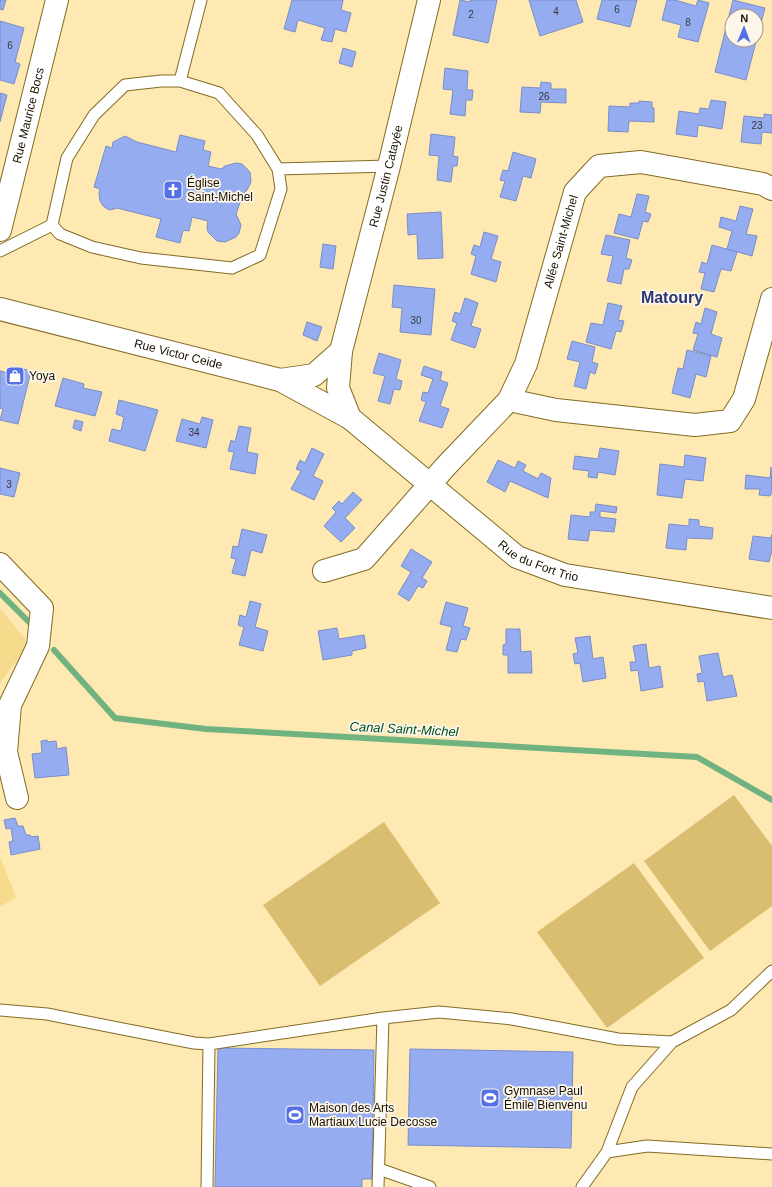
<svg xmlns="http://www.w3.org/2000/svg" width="772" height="1187" font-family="Arial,sans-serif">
<rect width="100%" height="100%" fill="#fde9b1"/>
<path fill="#f7db8c" d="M0 608 29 644 0 683Z
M0 857 16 897 0 907Z"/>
<path fill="#d9bd71" d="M734 795 772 846V906L710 951 644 861Z
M384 822 440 903 320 986 263 905Z
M634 863 704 958 607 1028 537 932Z"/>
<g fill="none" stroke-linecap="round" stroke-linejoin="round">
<path stroke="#71b380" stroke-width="6" d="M0 593 31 624
M54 650 115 718 206 729 697 757 772 800"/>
</g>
<path fill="#96acf0" stroke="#7a8dc9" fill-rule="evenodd" d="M0 0H6L3 10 0 9Z
M292 0H343L341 10 351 13 346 32 335 29 332 42 321 40 325 28 298 20 295 32 284 29Z
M460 0 470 2V0H497L488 43 453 35Z
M529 0H576L583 22 540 36Z
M602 0H637L630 27 597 19Z
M667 0H675L696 6 698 0 709 3 698 42 678 37 681 25 662 20Z
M733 0 765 8 746 80 715 72ZM732 16H756V40H732Z
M0 21 24 28 15 62 20 64 14 84 0 80Z
M343 48 356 52 352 67 339 63Z
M445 68 468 71 467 90H473L472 100H466L465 116 450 114 453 90 443 89Z
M541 82 551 83V89H566V103L541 102 540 113 520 112 522 87 540 88Z
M0 93 7 95 0 122Z
M711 100 726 102 722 129 698 125 697 137 676 134 679 111 699 114 700 108 709 109Z
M639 101 652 102V108H654V122L629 121 628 132 608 131 609 106 630 107V103H639Z
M764 114 772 115V133L762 132 761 144 741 142 744 116 764 118Z
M431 134 455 137 453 156 458 157 457 166H453L451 182 437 180 439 156 429 155Z
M180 135 205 141 203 150 211 152 208 166 221 169 225 166 236 163 242 164 250 172 251 182 247 190 243 194 236 214 241 225 239 233 236 237 225 242 217 241 208 232 207 227 208 221 192 217 189 231 183 230 180 243 156 237 161 219 117 208 110 210 104 207 100 201 99 194 100 189 94 187 106 146 112 148 113 142 125 136 137 142 176 152Z
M513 152 536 159 531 178 523 176 516 201 500 197 505 181 500 180 503 170 508 171Z
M637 194 649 196 645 212 651 214 648 222 643 221 638 239 614 233 619 214 631 217Z
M740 206 753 209 746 234 757 236 752 256 727 249 732 231 719 227 721 217 736 221Z
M441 212 443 258 418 259 417 234 408 235 407 214Z
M484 232 498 236 491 259 501 262 496 282 471 274 476 256 471 254 474 245 480 247Z
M606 235 630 240 626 258 632 260 629 269H624L621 284 607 281 613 256 601 254Z
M323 244 336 246 333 269 320 267Z
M712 245 737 252 731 271 721 269 714 292 701 289 705 273 699 272 702 262 707 264Z
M394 285 435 289 431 335 400 332 402 308 392 307Z
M465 298 478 303 471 326 481 329 475 348 451 340 457 323 452 321 455 312 460 314Z
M608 303 622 306 618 320 624 321 621 332 616 331 611 349 586 342 591 323 603 325Z
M705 308 717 312 711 334 722 338 717 357 693 350 698 334 693 333 696 322 701 324Z
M307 322 322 327 317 341 303 335Z
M572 341 595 347 592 362 598 364 595 374 590 372 586 389 574 386 580 362 567 359Z
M687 350 711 356 706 377 696 374 690 398 672 393 678 368 683 369Z
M379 353 401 360 396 379 402 381 400 390 394 389 390 404 378 401 385 376 373 373Z
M424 366 442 372 440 380 448 383 440 406 449 409 442 428 419 421 426 402 421 400 423 392 428 393 433 379 421 375Z
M14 367 31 371 18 424 0 420 3 409 0 408V371L12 374Z
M63 378 84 384 83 388 102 392 95 416 55 406Z
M119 400 158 410 145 451 109 441 112 429 121 431 124 417 116 414Z
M202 417 213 420 206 448 176 441 182 419 200 424Z
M75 420 83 422 81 431 73 428Z
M239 426 251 428 247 452 258 454 255 474 230 469 234 452 228 451 231 440 235 442Z
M312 448 324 454 313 476 323 481 314 500 291 489 301 471 296 469 300 460 305 463Z
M600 448 619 451 615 475 598 472 597 478 588 477 589 471 573 469 575 456 598 459Z
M685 455 706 458 703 481 685 479 682 498 657 495 660 464 684 467Z
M498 460 515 468 518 461 526 465 523 471 538 479 541 473 551 478 548 498 510 481 505 492 487 482Z
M771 467 772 492 770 496 759 495 760 489H745L746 475 770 478Z
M0 468 20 473 14 497 0 494Z
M353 492 362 500 345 518 355 528 341 542 324 526 336 512 332 508 339 501 342 504Z
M596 504 617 507 616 513 600 511V517L616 519 614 532 590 530 588 541 568 539 571 515 590 517V512H595Z
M689 519 699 520V526L713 528 712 539 687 538 686 550 666 548 669 524 689 526Z
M242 529 267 535 262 553 251 550 245 576 232 573 236 559 231 558 233 546 238 547Z
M772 534V550L769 562 749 559 753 536 771 538Z
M411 549 432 562 422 578 427 581 423 588 418 586 409 601 398 594 411 572 401 566Z
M250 601 261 604 255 627 268 631 263 651 239 645 244 627 238 625 240 615 246 617Z
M446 602 468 608 463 626 470 628 466 640 461 639 457 652 446 650 452 627 440 624Z
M337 628 339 639 364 635 366 648 352 651V655L323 660 318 631Z
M506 629H520L521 652 531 651 532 673H508V655H503V645L506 644Z
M590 636 593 659 603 657 606 678 583 682 580 663 575 664 573 654 578 653 575 638Z
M646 644 649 668 660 666 663 687 641 691 638 670 631 671 630 662H636L633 646Z
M718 653 723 677 732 675 737 696 707 701 704 681 698 682 697 674 702 673 699 656Z
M47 740V742L56 741 57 749 66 747 69 775 35 778 32 754 42 753 41 741Z
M15 818 18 826H23L26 835H30L31 837 38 836 40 849 11 855 9 842 13 841 11 828 6 829 4 820Z
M218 1048 374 1050 372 1179H362V1187H215Z
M410 1049 573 1052 571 1148 408 1145Z"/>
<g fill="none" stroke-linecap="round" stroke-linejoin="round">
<defs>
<path id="service" d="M180 81 201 0
M278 169 389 166
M0 251 52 225 67 158 94 115 125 85 161 81H180L219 93 257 135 278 169 281 189 260 255 232 268 141 258 92 247 60 234 52 225
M0 1010 47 1014 194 1043 209 1044 383 1018 439 1012 512 1019 618 1039 672 1042
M607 1152 647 1146 772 1154
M379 1169 430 1187
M207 1187 209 1044
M378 1187 383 1018
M582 1187 607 1152 632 1087 672 1042 731 1010 772 971"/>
<g id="minor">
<path id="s1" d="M0 230 57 0"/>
<path id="s2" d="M0 309 280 380 350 418 517 557 565 575 772 608"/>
<path d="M280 380 314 375 341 351"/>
<path d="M509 400 556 410 695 425 730 421 744 399 772 299"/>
<path id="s3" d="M350 418 338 388 341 351 389 166 429 0"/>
<path d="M0 564 42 608 38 646 10 705 6 752 17 798"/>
<path id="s4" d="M324 571 364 559 446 466 509 400 526 364 575 192 599 166 641 162 763 184 772 189"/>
</g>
</defs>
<use href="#service" stroke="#836b24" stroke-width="13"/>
<use href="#minor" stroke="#836b24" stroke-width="24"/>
<use href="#service" stroke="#fff" stroke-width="11"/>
<use href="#minor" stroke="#fff" stroke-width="22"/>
</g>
<defs>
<symbol id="church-square" viewBox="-11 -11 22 22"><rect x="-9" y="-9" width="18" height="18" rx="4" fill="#5671e7" stroke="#fcf7ea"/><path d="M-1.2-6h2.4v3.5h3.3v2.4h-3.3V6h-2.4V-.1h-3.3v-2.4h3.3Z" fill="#fff"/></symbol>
<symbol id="shop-square" viewBox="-11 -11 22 22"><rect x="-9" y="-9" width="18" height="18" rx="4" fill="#5671e7" stroke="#fcf7ea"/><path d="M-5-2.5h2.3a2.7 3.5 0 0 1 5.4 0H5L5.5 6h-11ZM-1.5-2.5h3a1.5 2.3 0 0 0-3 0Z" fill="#fff"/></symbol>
<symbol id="stadium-square" viewBox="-11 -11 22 22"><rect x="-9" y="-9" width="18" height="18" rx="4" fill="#5671e7" stroke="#fcf7ea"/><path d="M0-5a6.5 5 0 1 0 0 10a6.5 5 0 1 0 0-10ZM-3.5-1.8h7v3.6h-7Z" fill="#fff"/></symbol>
</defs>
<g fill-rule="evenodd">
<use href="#church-square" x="162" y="179" width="22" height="22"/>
<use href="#shop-square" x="4" y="365" width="22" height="22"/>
<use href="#stadium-square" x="479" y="1087" width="22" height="22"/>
<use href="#stadium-square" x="284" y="1104" width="22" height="22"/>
</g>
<g text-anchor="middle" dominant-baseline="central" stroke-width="3.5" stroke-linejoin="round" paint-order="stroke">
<g font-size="10" fill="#39373c">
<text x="617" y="9">6</text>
<text x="556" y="11">4</text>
<text x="471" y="14">2</text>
<text x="688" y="22">8</text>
<text x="10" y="45">6</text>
<text x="544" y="96">26</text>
<text x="757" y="125">23</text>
<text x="416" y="320">30</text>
<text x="194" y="432">34</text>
<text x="9" y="484">3</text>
</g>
<g font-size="12" fill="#1a1000" stroke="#fcf7ea">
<text stroke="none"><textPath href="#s1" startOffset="118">Rue Maurice Bocs</textPath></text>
<text stroke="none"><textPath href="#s3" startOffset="250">Rue Justin Catayée</textPath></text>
<text stroke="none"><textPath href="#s4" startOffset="424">Allée Saint-Michel</textPath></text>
<text stroke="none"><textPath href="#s2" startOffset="184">Rue Victor Ceide</textPath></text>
<text stroke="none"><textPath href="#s2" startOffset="607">Rue du Fort Trio</textPath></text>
</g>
<g font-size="12" fill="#1a1000" stroke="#fcf7ea" text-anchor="start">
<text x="187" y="183">Église<tspan x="187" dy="14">Saint-Michel</tspan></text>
<text x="29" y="376">Yoya</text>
<text x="504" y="1091">Gymnase Paul<tspan x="504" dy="14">Émile Bienvenu</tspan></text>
<text x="309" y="1108">Maison des Arts<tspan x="309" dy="14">Martiaux Lucie Decosse</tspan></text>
</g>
<g font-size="13" font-style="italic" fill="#005021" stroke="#fcf7ea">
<text transform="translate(404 729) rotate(3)">Canal Saint-Michel</text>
</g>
<g font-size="16" font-weight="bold" fill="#293771" stroke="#fcf7ea">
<text x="672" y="297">Matoury</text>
</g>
</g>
<g transform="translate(744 28) rotate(1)"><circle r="19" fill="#fcf7ea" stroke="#a29b8c"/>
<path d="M0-3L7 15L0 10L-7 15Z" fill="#5671e7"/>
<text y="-6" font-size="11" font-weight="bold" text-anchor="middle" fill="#1a1000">N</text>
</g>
</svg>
